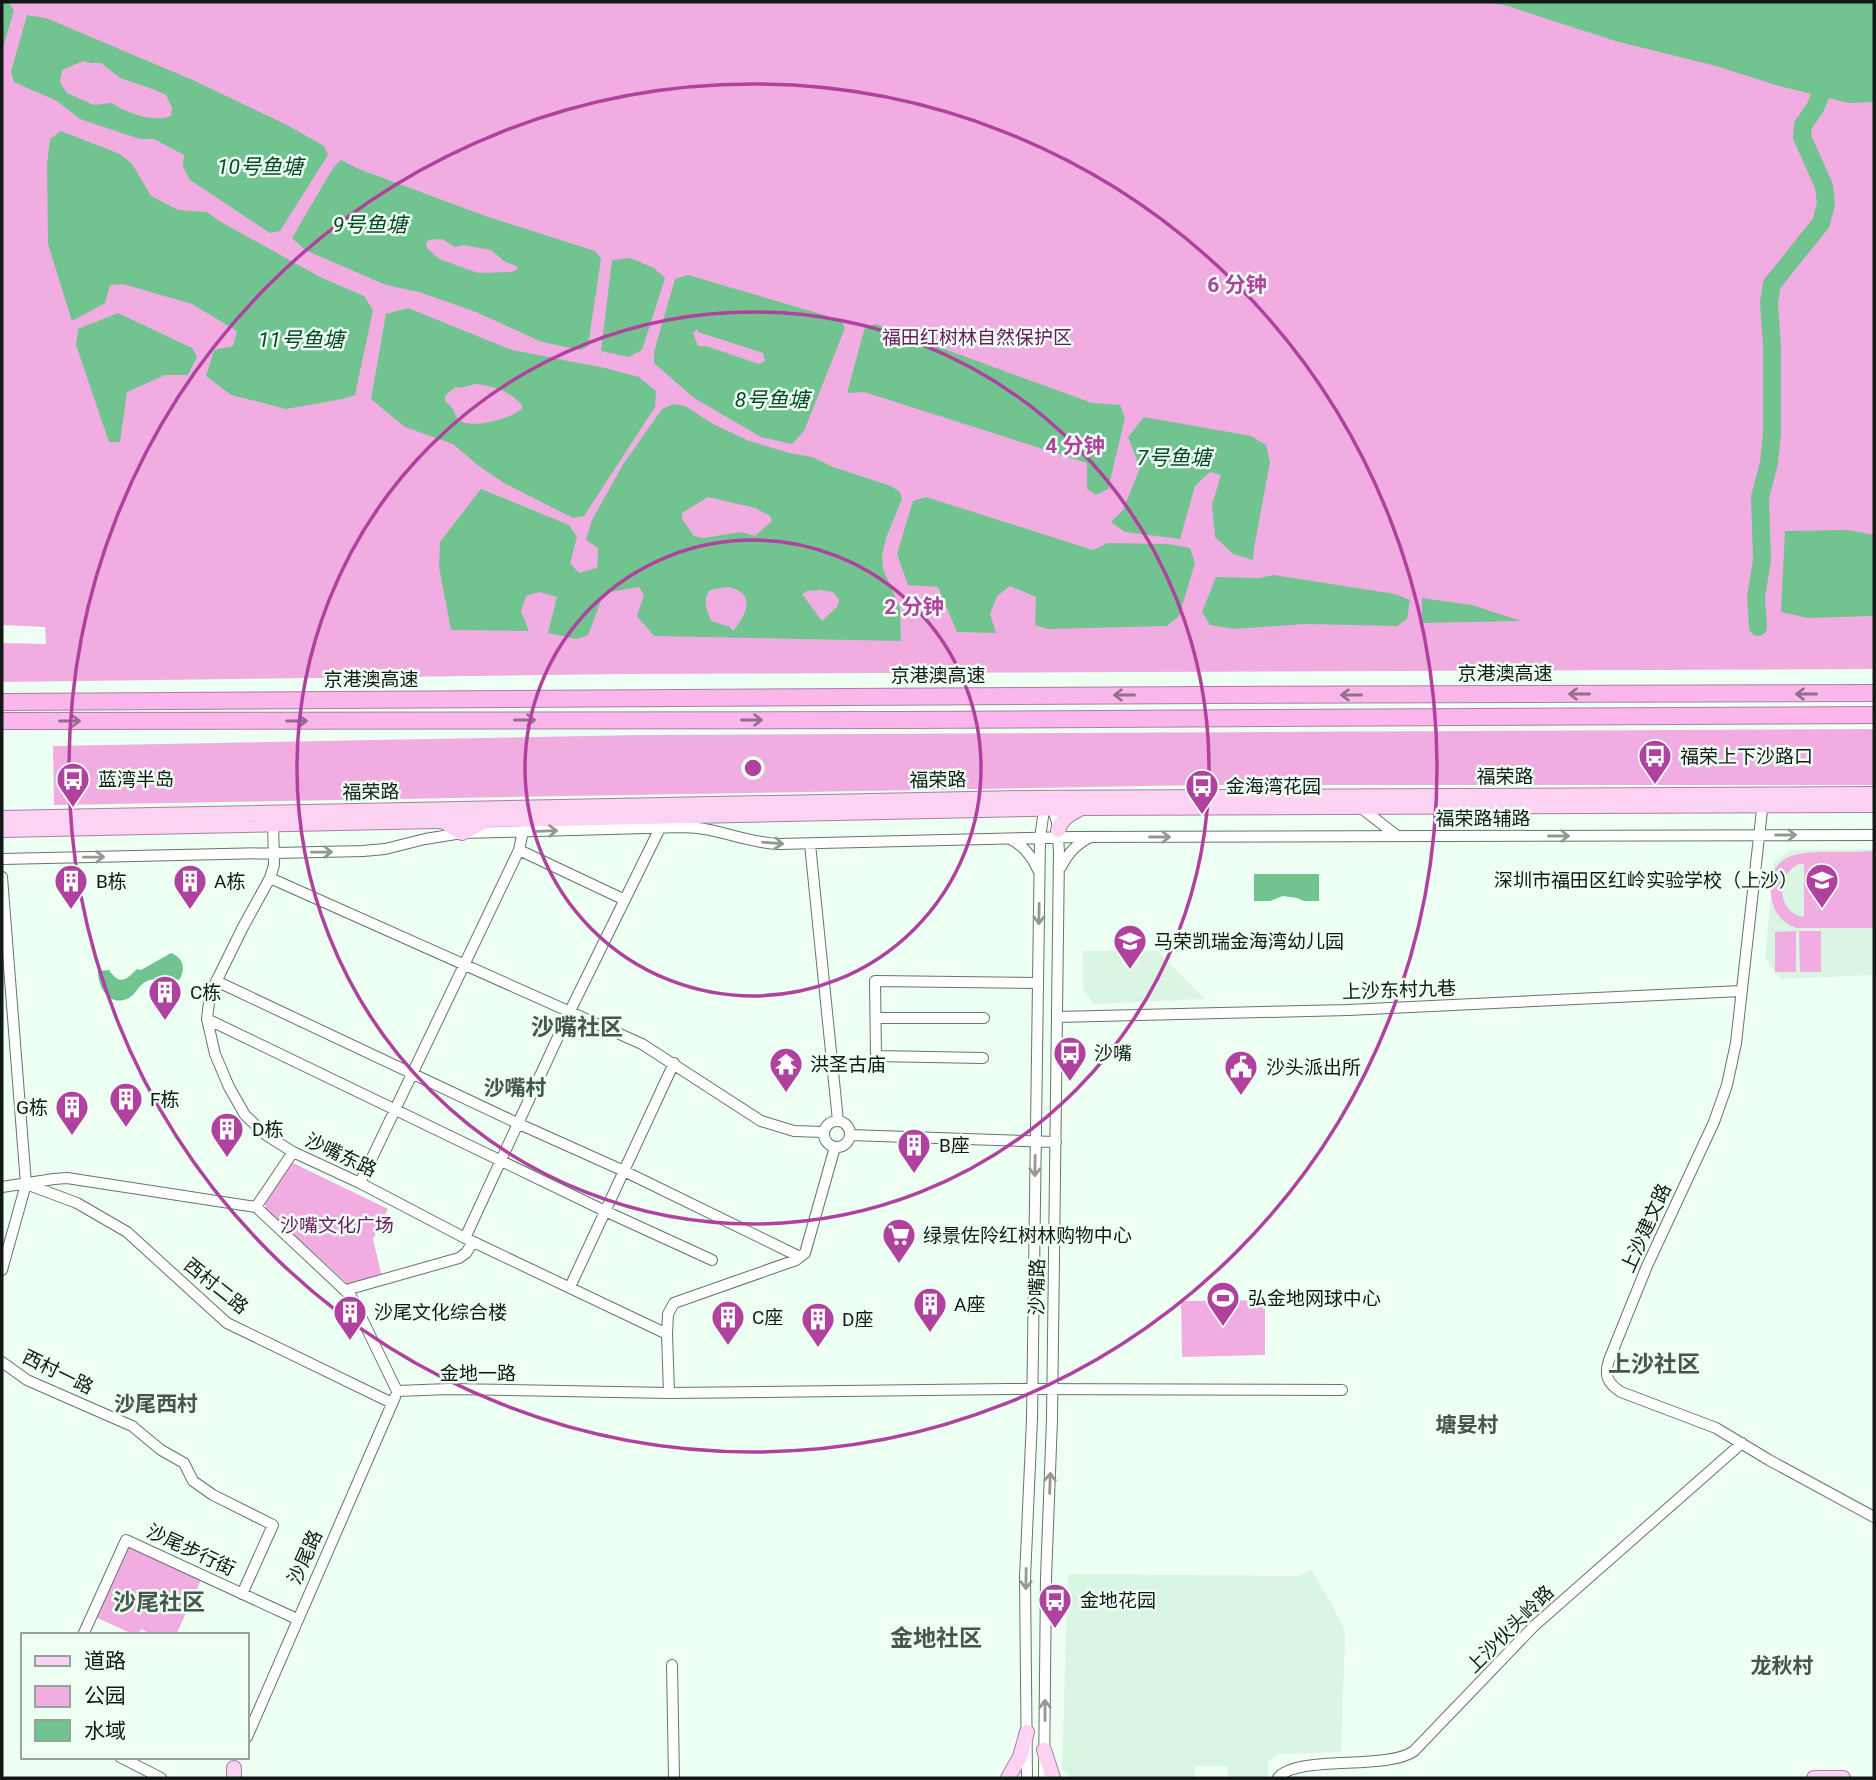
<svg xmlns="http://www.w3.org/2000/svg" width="1876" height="1780" font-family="Roboto,'Noto Sans SC',sans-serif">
<rect width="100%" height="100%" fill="#eefff3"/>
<path fill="#daf6e3" d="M1874 849V975L1781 979 1765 959 1774 861 1791 850Z
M1083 951H1157L1205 999 1094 1004 1083 990Z
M1311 1569 1332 1605 1343 1626 1345 1636 1341 1752 1278 1754 1268 1762V1778H1228L1227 1766H1195V1778H1071L1062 1769 1068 1574 1300 1576Z"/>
<path fill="#f1ade2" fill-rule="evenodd" d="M2 2H1874V669L626 674 2 682V643L46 644 45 627 2 625Z
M1874 729V785H1202L54 805 53 746 640 735Z
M1874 851V928H1796C1781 922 1773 912 1771 895 1767 853 1799 852 1830 852 1845 852 1860 852 1874 851ZM1799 864H1804V917C1777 913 1775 875 1799 864Z
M1796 931V972H1775V932Z
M1799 931H1821V972H1800Z
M291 1162 388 1209 373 1239 382 1277 350 1286 266 1209 265 1202Z
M1265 1300V1355L1182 1357 1181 1301Z
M128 1546 201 1580 176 1635H153L141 1629 138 1635H135L95 1617Z"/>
<path fill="#71c490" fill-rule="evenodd" d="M2 2H8L14 10 2 51Z
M1486 2H1874V102L1849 103 1779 86 1716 66 1615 41 1508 6Z
M27 15 46 18 195 81 287 125 324 146 328 155 280 231 270 233 190 180 183 167 184 155 154 139H140L80 119 57 101 14 82 11 72ZM83 61 90 63H101L120 78 155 90 166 95 172 108 171 116C154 123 126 113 112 103L94 105 67 93 60 82 62 70Z
M61 131 120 154 132 164 151 196 178 210 207 212 221 222 322 278 364 296 373 310 355 395 343 399 286 409 231 395 206 376 214 350 233 346 237 331 192 304 123 284 110 285 105 303 72 321 48 244 47 164 50 139Z
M341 160 359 169 488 217 595 251 601 259 588 346 581 350 542 342 476 312 419 292 386 285 305 250 292 238 333 168ZM442 239 455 247 463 245 491 250 504 261 516 266 518 269 512 272 478 273 439 259 427 248 426 244 428 240Z
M630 258 654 268 665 278 642 350 629 357 601 351 612 260Z
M688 275 841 320 845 328 804 431 792 444 761 437 694 398 654 363V352L675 279ZM697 329 698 332 763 353 765 361 759 364 706 346H698L693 333Z
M408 308 512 350 605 368 639 377 656 391 655 407 584 516 573 518 504 483 479 466 453 444 405 427 371 399 386 314ZM476 384C494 386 509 391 522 405V409C512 418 469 431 458 419 455 416 455 412 453 409 451 406 448 404 445 401V396L455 387 459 388Z
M118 313 192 348 197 357 188 375H165L127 392 120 442H109L76 345 78 329Z
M876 324 1092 403 1120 405 1125 418 1108 489 1096 495 1087 489V463L864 392 847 393 865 327Z
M674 404 685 406 713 424 747 440 789 453 812 457 833 467 891 486 900 492 902 499 886 538 882 555 883 569 900 608 901 641 654 636 637 616 644 595 639 587 604 593 588 635 577 639 548 633 557 597 539 592 526 596 521 611 529 631 451 630 439 567 440 542 481 489 569 525 577 537 570 563 579 573 597 568 598 548 586 540 592 520 624 463 662 409ZM708 497 755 508 770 516 772 521 755 536 741 532 703 538 694 536 682 519V513ZM727 587C757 591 747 615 733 631L730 627 711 621C707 610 702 600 710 590ZM821 590 833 592 839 600 837 607 822 621 802 594 807 591Z
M1144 417 1251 436 1266 445 1270 462 1254 548 1253 560 1233 554 1215 537 1212 505 1221 475 1210 472 1195 486 1180 539 1125 532 1111 522 1123 510 1140 468 1128 437Z
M926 497 1093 550 1108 543 1169 544 1190 548 1195 563 1179 616 1167 626 1049 629 1035 625 1036 597 1010 586 997 596 990 614 996 633 957 632 938 587 908 585 897 554 913 501Z
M1848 530 1874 535V616L1808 618 1781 612 1785 531Z
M1274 575 1395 594 1410 600 1407 619 1397 626 1306 624 1234 629 1210 625 1202 612 1216 577 1259 578Z
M1422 598 1472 605 1521 621 1422 623Z
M1254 874H1319V901H1304L1297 898 1283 896 1270 901H1254Z
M171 953C184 958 186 969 179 980L171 978C162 982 153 977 145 982 138 986 136 994 129 998 109 1008 98 987 98 971L109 970C120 986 126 980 137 969L141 970Z"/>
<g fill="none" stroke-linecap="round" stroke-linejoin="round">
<path stroke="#71c490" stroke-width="18" d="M1758 627 1756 597 1762 560 1760 497 1769 463 1772 433V347L1769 302 1772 284 1821 223 1826 204 1824 186 1802 137 1803 125 1815 108 1820 96 1823 82 1821 73"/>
<defs>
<path id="minor" d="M1763 801 1736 1043 1727 1085 1714 1122 1647 1266 1609 1360C1604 1375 1607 1383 1621 1392L1716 1428 1769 1460 1874 1517
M1360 807 1396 835
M273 820 274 865 270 878 243 927 210 994 207 1019 215 1054 229 1087 245 1115 266 1135 293 1152 360 1183 465 1238 667 1334 669 1393
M1010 839C1024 845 1032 857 1038 870
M810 844 838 1121
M519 850 625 900
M2 859 363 851 385 849 425 839 462 833 683 827C716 827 746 843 779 844L1074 837 1874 835
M1061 867C1068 853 1077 843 1091 837
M2 877 26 1184 2 1270
M270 878 642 1044 761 1121 794 1131 824 1132
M216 981 517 1123 624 1171 800 1257
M1057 1017 1348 1010 1741 991
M876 1018H984
M207 1019 605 1211 712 1260
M983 1058 876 1056 875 981 1038 983
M824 1134a13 13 0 1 1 26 0a13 13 0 1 1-26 0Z
M850 1135 1056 1142
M360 1183 519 850 523 831
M26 1184 77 1203 127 1232 227 1323 392 1403
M2 1187 54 1179 67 1178 256 1207 351 1296 397 1391
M256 1207 293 1152
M465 1238 570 1011 663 822
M570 1287 674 1063
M346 1290 459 1258 466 1253 473 1242
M667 1334 668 1314 674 1303 796 1260 805 1253 835 1147
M2 1362 27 1380 132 1426 161 1450 184 1463 193 1481 213 1495 273 1525 242 1594
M397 1391 449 1389 669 1393 1008 1389 1342 1390
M83 1635 126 1540 297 1619
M672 1665 674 1778
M247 1737 395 1397
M120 1757 161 1778
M1027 1778 1025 1578 1032 1419 1040 838 1045 803
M1044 1778 1046 1578 1052 1419 1059 852 1057 822 1051 802
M1278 1778C1297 1754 1386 1771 1414 1751L1534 1626 1742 1443"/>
<path id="major" d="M2 818 1024 798 1874 794
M443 821 462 833 483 822
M2 830 1076 808 1874 805
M1058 830C1062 819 1068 815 1078 810
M1044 1750 1053 1778
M234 1768V1778
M1008 1778 1020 1757 1027 1732
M1814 1778H1843"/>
<path id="highway" d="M2 702 1205 695 1874 693
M2 721 904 720 1874 715"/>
</defs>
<use href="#minor" stroke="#647669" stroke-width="12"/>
<use href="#major" stroke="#a97fa0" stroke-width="16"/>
<use href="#highway" stroke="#a97fa0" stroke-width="18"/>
<use href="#minor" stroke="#fff" stroke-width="10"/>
<use href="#major" stroke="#fdd3f4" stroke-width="14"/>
<use href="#highway" stroke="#fbb6ec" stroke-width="16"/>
</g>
<defs><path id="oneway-shaft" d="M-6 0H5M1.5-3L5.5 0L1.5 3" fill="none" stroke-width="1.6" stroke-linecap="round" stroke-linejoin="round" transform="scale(1.75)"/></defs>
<g stroke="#926f8b">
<use href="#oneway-shaft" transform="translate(1579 694) rotate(180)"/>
<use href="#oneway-shaft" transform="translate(1806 694) rotate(180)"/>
<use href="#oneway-shaft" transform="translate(1124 695) rotate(180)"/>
<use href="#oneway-shaft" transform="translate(1351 695) rotate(180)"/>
<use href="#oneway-shaft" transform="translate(525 720)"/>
<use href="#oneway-shaft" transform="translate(752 720)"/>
<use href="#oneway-shaft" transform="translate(70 721)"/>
<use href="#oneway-shaft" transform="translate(297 721)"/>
</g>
<g stroke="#949895">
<use href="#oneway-shaft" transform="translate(547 831) rotate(-2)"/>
<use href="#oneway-shaft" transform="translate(1786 835)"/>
<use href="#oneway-shaft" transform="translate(1559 836)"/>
<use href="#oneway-shaft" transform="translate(1160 837)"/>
<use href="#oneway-shaft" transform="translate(773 843) rotate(5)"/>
<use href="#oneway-shaft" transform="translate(322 852) rotate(-1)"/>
<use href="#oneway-shaft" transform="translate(94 857) rotate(-1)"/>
<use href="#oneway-shaft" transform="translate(1039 914) rotate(91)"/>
<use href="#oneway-shaft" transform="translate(1035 1166) rotate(91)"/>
<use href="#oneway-shaft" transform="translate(1050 1483) rotate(-88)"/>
<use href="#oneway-shaft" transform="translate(1026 1579) rotate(91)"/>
<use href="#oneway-shaft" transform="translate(1045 1710) rotate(-90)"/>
</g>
<g fill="none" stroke="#b0419e" stroke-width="3.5">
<circle cx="753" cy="768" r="228"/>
<circle cx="753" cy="768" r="456"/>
<circle cx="753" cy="768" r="684"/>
</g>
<defs>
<symbol id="bus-pin" viewBox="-11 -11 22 30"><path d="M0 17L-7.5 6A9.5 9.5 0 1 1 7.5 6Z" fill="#b0419e" stroke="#eefff3"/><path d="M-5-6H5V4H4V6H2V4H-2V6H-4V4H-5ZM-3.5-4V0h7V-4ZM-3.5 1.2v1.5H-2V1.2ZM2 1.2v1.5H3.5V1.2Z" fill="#fff"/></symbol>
<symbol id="school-pin" viewBox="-11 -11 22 30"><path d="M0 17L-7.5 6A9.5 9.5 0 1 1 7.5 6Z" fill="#b0419e" stroke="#eefff3"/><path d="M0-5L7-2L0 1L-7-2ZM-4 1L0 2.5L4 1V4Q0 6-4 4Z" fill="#fff"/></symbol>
<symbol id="building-pin" viewBox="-11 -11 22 30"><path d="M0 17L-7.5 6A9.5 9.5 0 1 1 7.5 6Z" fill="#b0419e" stroke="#eefff3"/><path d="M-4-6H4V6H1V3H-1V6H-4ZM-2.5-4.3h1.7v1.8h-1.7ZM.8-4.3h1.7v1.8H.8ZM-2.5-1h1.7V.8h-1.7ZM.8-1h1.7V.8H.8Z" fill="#fff"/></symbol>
<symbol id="temple-pin" viewBox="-11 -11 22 30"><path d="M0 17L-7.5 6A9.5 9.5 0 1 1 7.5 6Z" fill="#b0419e" stroke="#eefff3"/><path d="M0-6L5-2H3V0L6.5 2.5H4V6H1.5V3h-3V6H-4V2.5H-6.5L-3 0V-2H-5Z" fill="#fff"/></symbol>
<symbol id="civic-pin" viewBox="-11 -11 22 30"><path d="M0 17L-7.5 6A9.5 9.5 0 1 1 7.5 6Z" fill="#b0419e" stroke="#eefff3"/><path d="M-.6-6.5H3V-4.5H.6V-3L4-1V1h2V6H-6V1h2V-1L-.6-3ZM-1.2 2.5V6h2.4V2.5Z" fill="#fff"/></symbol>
<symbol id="supermarket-pin" viewBox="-11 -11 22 30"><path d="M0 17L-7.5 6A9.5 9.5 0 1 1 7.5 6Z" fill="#b0419e" stroke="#eefff3"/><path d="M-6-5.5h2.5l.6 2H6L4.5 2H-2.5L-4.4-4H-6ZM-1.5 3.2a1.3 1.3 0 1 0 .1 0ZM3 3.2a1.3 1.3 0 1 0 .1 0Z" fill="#fff"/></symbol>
<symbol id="stadium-pin" viewBox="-11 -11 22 30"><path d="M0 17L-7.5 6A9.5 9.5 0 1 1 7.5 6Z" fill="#b0419e" stroke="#eefff3"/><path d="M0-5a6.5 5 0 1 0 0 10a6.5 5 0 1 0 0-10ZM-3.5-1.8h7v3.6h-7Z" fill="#fff"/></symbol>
</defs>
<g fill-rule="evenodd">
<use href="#bus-pin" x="1636" y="737" width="38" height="52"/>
<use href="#bus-pin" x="54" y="760" width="38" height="52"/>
<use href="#bus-pin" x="1183" y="767" width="38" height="52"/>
<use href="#school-pin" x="1803" y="861" width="38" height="52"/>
<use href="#building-pin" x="52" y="862" width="38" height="52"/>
<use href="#building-pin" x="171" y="862" width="38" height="52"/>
<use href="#school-pin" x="1111" y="922" width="38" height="52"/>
<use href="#building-pin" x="146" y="973" width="38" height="52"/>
<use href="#bus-pin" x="1051" y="1034" width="38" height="52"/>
<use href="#temple-pin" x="767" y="1045" width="38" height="52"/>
<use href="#civic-pin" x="1222" y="1048" width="38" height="52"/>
<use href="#building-pin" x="107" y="1080" width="38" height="52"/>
<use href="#building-pin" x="53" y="1088" width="38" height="52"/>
<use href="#building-pin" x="208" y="1110" width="38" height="52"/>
<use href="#building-pin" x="895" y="1126" width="38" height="52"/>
<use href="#supermarket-pin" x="880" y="1216" width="38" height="52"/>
<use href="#stadium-pin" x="1204" y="1279" width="38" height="52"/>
<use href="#building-pin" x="911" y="1285" width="38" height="52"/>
<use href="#building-pin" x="331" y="1293" width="38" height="52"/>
<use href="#building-pin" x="709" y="1298" width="38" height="52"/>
<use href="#building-pin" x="799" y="1300" width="38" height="52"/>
<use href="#bus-pin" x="1036" y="1581" width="38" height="52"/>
</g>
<g text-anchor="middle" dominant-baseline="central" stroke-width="5" stroke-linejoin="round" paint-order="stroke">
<g font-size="19" fill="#6b185f" stroke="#eefff3">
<text x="977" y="337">福田红树林自然保护区</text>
<text x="337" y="1225">沙嘴文化广场</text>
</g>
<g font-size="19" fill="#121914" stroke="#eefff3">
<text x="1505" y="673">京港澳高速</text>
<text x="938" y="675">京港澳高速</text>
<text x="371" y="679">京港澳高速</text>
<text x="1505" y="776">福荣路</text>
<text transform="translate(938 780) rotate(-1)">福荣路</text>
<text transform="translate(371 792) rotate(-1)">福荣路</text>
<text x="1483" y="818">福荣路辅路</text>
<text transform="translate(1399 990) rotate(-2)">上沙东村九巷</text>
<text transform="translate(341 1155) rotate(25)">沙嘴东路</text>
<text transform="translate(1646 1228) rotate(-66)">上沙建文路</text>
<text transform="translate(216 1286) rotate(39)">西村二路</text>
<text transform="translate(1037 1287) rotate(-89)">沙嘴路</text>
<text transform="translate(58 1372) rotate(26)">西村一路</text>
<text x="478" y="1373">金地一路</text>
<text transform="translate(191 1550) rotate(25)">沙尾步行街</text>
<text transform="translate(305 1557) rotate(-66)">沙尾路</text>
<text transform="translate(1510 1629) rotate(-45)">上沙伙头岭路</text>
</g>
<g font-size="19" fill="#121914" stroke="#eefff3" text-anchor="start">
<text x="1680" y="756">福荣上下沙路口</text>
<text x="98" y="779">蓝湾半岛</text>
<text x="1226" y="786">金海湾花园</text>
<text x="1798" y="880" text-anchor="end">深圳市福田区红岭实验学校（上沙）</text>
<text x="96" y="881">B栋</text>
<text x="214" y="881">A栋</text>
<text x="1154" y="941">马荣凯瑞金海湾幼儿园</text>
<text x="190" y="992">C栋</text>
<text x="1094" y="1053">沙嘴</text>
<text x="810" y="1064">洪圣古庙</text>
<text x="1266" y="1067">沙头派出所</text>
<text x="150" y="1099">F栋</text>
<text x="48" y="1107" text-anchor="end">G栋</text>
<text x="252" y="1129">D栋</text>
<text x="939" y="1145">B座</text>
<text x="923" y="1235">绿景佐阾红树林购物中心</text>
<text x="1248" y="1298">弘金地网球中心</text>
<text x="954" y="1304">A座</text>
<text x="374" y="1312">沙尾文化综合楼</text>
<text x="752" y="1317">C座</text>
<text x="842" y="1319">D座</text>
<text x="1080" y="1600">金地花园</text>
</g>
<g font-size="21" font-style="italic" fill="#064928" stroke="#eefff3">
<text x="260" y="167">10号鱼塘</text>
<text x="370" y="225">9号鱼塘</text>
<text x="301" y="340">11号鱼塘</text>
<text x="772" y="400">8号鱼塘</text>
<text x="1174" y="458">7号鱼塘</text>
</g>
<g font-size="21" font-weight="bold" fill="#45574b" stroke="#eefff3">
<text x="515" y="1088">沙嘴村</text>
<text x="156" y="1404">沙尾西村</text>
<text x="1467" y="1425">塘妟村</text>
<text x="1782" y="1666">龙秋村</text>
</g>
<g font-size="23" font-weight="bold" fill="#45574b" stroke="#eefff3">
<text x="577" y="1027">沙嘴社区</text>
<text x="1654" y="1364">上沙社区</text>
<text x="159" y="1602">沙尾社区</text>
<text x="936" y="1638">金地社区</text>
</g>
</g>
<circle cx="753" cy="768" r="10" fill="#b0419e" stroke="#eefff3" stroke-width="3.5"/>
<g font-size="21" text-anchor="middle" font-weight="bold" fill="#b0419e" stroke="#eefff3" stroke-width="5" stroke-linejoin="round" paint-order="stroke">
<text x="1237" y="292">6 分钟</text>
<text x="1075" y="453">4 分钟</text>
<text x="914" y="614">2 分钟</text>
</g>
<rect width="1876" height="1780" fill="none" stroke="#121914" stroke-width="7"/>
<rect x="21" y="1633" width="228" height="126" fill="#eefff3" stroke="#96a39a" stroke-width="2"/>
<rect x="35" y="1656" width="35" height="10" fill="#fdd3f4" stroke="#96a39a" stroke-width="2"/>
<text x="84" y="1668" font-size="21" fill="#121914">道路</text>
<rect x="35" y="1686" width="35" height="21" fill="#f1ade2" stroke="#96a39a" stroke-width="2"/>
<text x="84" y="1703" font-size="21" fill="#121914">公园</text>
<rect x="35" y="1720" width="35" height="21" fill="#71c490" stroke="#96a39a" stroke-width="2"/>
<text x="84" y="1738" font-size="21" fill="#121914">水域</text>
</svg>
